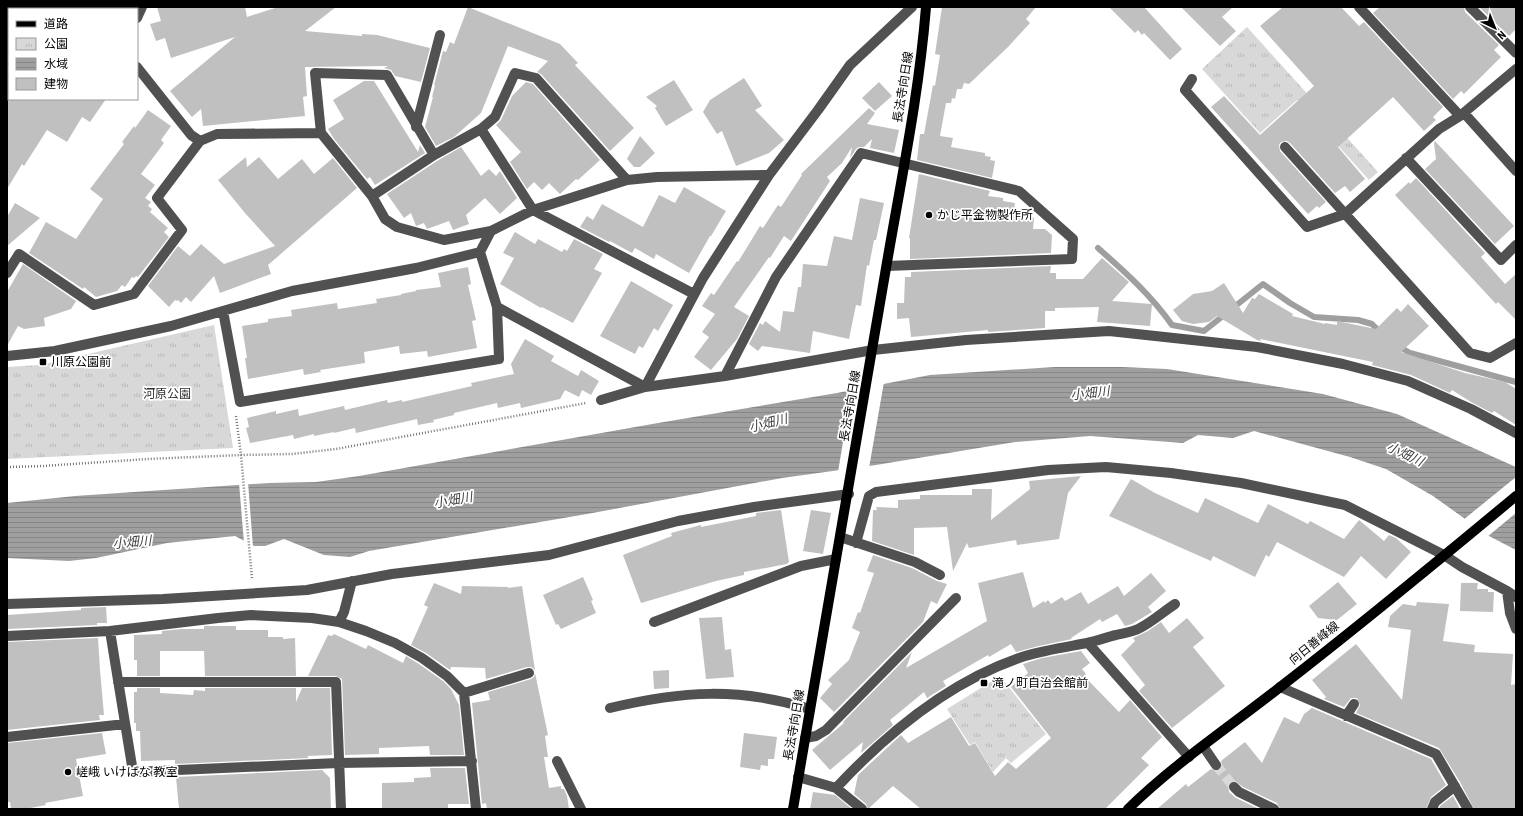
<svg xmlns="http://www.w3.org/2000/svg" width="1523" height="816" font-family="'Roboto Condensed','Noto Sans JP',sans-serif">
<defs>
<pattern id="park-tufts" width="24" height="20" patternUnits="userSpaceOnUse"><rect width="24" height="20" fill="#d8d8d8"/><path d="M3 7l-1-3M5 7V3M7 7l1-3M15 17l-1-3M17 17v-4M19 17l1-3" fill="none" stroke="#b8b8b8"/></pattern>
<pattern id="water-rules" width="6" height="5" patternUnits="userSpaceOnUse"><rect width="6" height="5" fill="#9f9f9f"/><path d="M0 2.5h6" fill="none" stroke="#878787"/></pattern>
</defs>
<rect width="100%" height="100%" fill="#fff"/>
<path fill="url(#park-tufts)" d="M1247 27 1378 172 1369 180 1297 100 1260 133 1202 69Z
M214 325 233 448 7 459V367L40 365Z
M1000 676 1046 734 1011 763 1006 758 993 772 975 742 970 745 947 709Z"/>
<path fill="url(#water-rules)" d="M1055 367H1122L1167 369 1323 394 1397 414 1516 467V550L1489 536 1433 496 1386 469 1350 457 1254 431 1233 438 1198 435 1183 443 1090 436 1015 442 876 465 782 478 587 514 369 551 350 557 324 555 284 539 265 546H254L235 536 167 543 96 558 69 561 7 558V503L75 496 269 483 316 482 359 476 658 423 837 393 930 375Z"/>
<path fill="#fff" d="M884 382 869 468 838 472 852 388Z
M1516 477V513L1487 537 1463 520Z
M248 482 253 547 244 543 239 483Z"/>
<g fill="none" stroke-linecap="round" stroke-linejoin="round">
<path stroke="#9f9f9f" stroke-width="6" d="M1098 248C1125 272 1151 295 1172 325L1204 331 1263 284 1290 303 1314 317 1358 320 1372 324 1381 333
M1398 346 1410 353 1516 382"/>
</g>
<path fill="#c0c0c0" d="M157 7H245L247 17 278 7H336L305 31 362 36V34L377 35 430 48 421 82 395 76 391 70 384 68 388 66 305 67 307 96 303 97 305 116 203 126 201 109 192 117 170 91 235 37 171 58 165 38 156 41 150 24 161 21Z
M468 7 560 44 578 63 575 65 634 128 610 151 541 74 537 72 548 61 508 46 481 113 454 137 436 146 425 127 433 97H432L435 85H434L443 51 446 52 450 42 454 44Z
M942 7H1036L1026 19 1030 23 1008 47 969 84 964 83 962 89H957L955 99 952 98 951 103H946L940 136 953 138 951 147 985 153V156L991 157 990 160 995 161 992 178 917 160 920 134H924L933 85 935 86 940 55 935 54Z
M1109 7H1144L1182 49 1170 60 1144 33 1142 35 1138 30 1135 33Z
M1181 7H1233L1222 17 1236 31 1220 46Z
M1283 7H1341L1359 26 1364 22 1443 107 1433 117 1436 120 1424 131 1393 97 1338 147 1365 179 1350 192 1345 186 1335 193 1290 143 1287 141 1281 142 1279 145 1280 151 1326 202 1319 208 1317 206 1308 214 1211 107 1224 96 1260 135 1314 86 1260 26Z
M1380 7H1464L1465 12 1499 45 1494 50 1501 57 1464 94 1461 91 1453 99 1373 13Z
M1479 7H1516V29L1509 36Z
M744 78 762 106 755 110 784 140 769 153 736 166 722 131 717 134 703 112 710 100Z
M674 80 693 110 666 126 655 108 657 106 646 97Z
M364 81H374L418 152 420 145 425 153 375 185 370 177 367 179 334 139 328 129 344 119 333 100Z
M526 82 533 84 600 160 578 180 576 179 560 194 549 183 542 190 534 182 527 189 510 162 521 152 496 125 501 120 512 96Z
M879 82 892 96 875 111 862 98Z
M7 99H106L90 122 82 117 67 142 47 130 24 166 22 164 7 189Z
M869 108 875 113 867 124 899 130 894 153 870 148 872 139 864 147H859L856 149 850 158 852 147 842 163 827 177 830 181 791 241 784 236 770 258 769 257 734 307 749 316 737 339 711 370 694 357 709 337 702 332 715 314 702 306 711 293 714 295 737 261 738 262 760 226 763 228 778 205 781 207 802 175 801 174Z
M148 110 171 126 161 140 164 143 141 174 155 185 145 198 151 202 148 206 152 209 150 212 168 228 164 232 169 237 138 277 136 276 134 278 132 277 125 287 122 285 117 291 96 297 84 287 83 289 29 253 46 222 76 239 103 199 90 189 124 144 122 142 134 126 135 128Z
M640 136 655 153 640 167H634L627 159Z
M1435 141 1514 226 1495 244 1425 169 1436 159 1434 143Z
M461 147 481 176 489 169 496 176 500 171 517 198 500 214 485 198 466 215 469 224 453 230 449 221 427 229 424 223 416 226 411 213 404 218 387 194 437 161Z
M246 157 247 167 259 157 278 179 302 159 314 174 333 158 357 188 268 265 271 274 220 293 214 276 191 302 186 297 181 303 178 300 177 301 175 300 169 307 148 286 178 246 190 256 201 244 224 264 275 246 245 213 218 180Z
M919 174 990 191 988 196 1003 198V201L1015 203 1014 210 1026 211 1034 218 1033 229H1045L1052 235 1051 253 910 259V238H909Z
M1416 178 1485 253 1481 257 1505 284 1516 274V320L1498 302 1496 304 1395 195 1409 182 1410 184Z
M684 187 726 211 711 236H710L689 273 656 254 654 259 635 248 632 253 610 241 609 242 580 227 587 216 593 220 602 204 643 227 659 195 675 203Z
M860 198 884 203 876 240H874L869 266 867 265 861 306 856 305 849 339 813 331 810 353 762 346 758 351 749 344 760 323 763 325 765 321 780 332 783 311 794 312 798 287H801L803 264 827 266 834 236 852 240Z
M15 203 40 218 7 246V217Z
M515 232 535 244 538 239 562 252 564 249 567 251 574 239 603 254 594 269 602 273 573 323 542 307 541 308 500 284 514 258 503 253Z
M1102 258 1129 282 1112 301 1152 304 1150 326 1097 322 1099 307 1055 308V311H1045V328L988 332V330L911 337 909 318 897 319V303H904L905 277H911V272L1051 266 1050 273H1056V279H1083Z
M23 264 76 301 71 309 44 318 45 326 24 329 18 326 7 346V292Z
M468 267 471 284 468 285 476 320 472 321 477 348 428 357 427 351 400 354 399 346 364 352 365 363 320 370 321 372 304 375 303 369 248 379 245 358H247L242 326 268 322V319L292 316 291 310 337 303 338 309 377 303 376 299 401 295V294L416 291V290L441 287 438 273Z
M631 281 673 305 658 331 654 328 643 348 639 346 635 354 600 336Z
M1224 283 1243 313 1252 298 1255 299 1259 294 1293 314 1292 316 1325 324V323L1337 325V321L1376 329 1397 308 1401 312 1408 304 1429 326 1401 352 1465 373 1505 382 1516 389V425L1494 411 1492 413 1471 402 1452 390 1450 393 1411 375 1372 365 1373 362 1260 339 1261 341 1257 340 1217 316 1209 322 1193 324 1182 321 1173 310 1193 294 1212 291Z
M525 339 554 356 551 361 578 376 581 370 599 381 591 395 582 390 579 397 565 390 560 399 521 408 520 403 498 408 497 403 454 413V415L433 420 434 422 418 425 417 419 356 433 355 428 334 433V432L314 436V434L294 439 293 435 250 443 246 428 249 427 247 418 276 411V414L298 409 299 416 344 406 345 410 387 400 388 403 402 400V402L472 386 471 383 514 374 511 364Z
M1081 476 1068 493 1059 539 1017 545 1016 540 969 548 967 543 953 571 947 527 914 528V555L872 541 873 510H877L876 507 898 508V500L920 499V495H972V489H992L991 520 1030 489 1029 481Z
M1131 479 1155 493 1198 513 1205 498 1258 523 1268 504 1308 524 1310 521 1344 539 1359 520 1384 541 1389 535 1396 538 1411 552 1386 579 1361 556 1344 577 1277 542 1269 557 1266 555 1255 577 1213 556 1211 561 1109 516Z
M781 510 789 562 787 564 744 572V575L716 581 641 603 623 555 672 536 671 533 701 525V527L756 516V513Z
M811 510 831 513 823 554 803 551Z
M873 555 912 568 937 581 947 584 937 604 931 601 923 622 834 712 820 698 832 684 828 680 849 660 860 632 852 628 858 612 860 613 874 573 867 571Z
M1023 572 1033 608 1044 601 1045 603 1048 600 1051 604 1062 597 1065 601 1081 592 1088 604 1118 586 1124 596 1151 573 1166 591 1148 607 1152 612 1132 624 1125 626 1117 614 1102 622 1100 619 1071 638 1072 639 1039 646 1016 652 1011 644 989 657 988 655 943 681 946 686 927 698 924 692 890 720 893 725 861 753 863 742 830 770 812 750 844 723 843 722 912 652 906 668 987 621 978 583Z
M583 577 593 600 591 601 596 613 561 629 558 624 556 625 543 595Z
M1338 582 1357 604 1337 620 1318 618 1309 606Z
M434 583 461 594 462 586 508 587V588L522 586 535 670 531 667H527L486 679 485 668 451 667 450 670 426 653 411 645 428 607 424 605Z
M1461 583H1478L1477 589H1488V592H1494L1493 612 1460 611Z
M1417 602 1449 604 1443 641 1475 645 1474 652 1513 654 1511 685 1516 684V809H1474L1460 782 1439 748 1356 713 1360 705 1357 698H1351L1344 707 1324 699 1326 697 1312 680 1356 644 1402 700 1411 630 1388 627 1390 616 1403 604 1416 606Z
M106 607 107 623H97V625L7 629V615L81 610V608Z
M722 617 725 650 731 649 734 677 706 679 699 618Z
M1187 618 1204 638 1193 647 1225 686 1172 728 1139 691 1145 685 1121 655 1135 641 1133 638 1148 631 1161 622 1169 633Z
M204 626H236V630H268V637H283V639L295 638 296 676H205L204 651H160V676H137V660H134V635L162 634V631L181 629H204Z
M334 634 366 649 368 645 403 663 406 656 419 664 443 681 451 689 459 705 464 755H430L429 746 379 748V754L345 755 342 679 336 676H308L328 635 332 636Z
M98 638 100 670 104 715H99L100 720 7 730V642Z
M1081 651 1090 663 1082 669 1086 674 1084 676 1119 712 1130 700 1162 737 1141 758 1149 765 1105 809H921L893 786 868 809 866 804 854 794 858 775 901 735 908 743 951 717 969 746 975 743 995 776 1008 762 1016 769 1051 738 1011 687 1028 673 1023 664 1042 658Z
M669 670V688L654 689 653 671Z
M535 673 548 735 545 736 548 757H544L549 788 561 786V789H564L567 796 569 809H487L486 803 482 804 472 703 490 700 488 692 531 679 534 677Z
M137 688H160V693L193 695 194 690 205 691V688H296V702L302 688H330L332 755 307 756 309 758 175 764V760L141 761 140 731H136V723H134V692H137Z
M1312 708 1431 759 1446 785 1431 797 1426 809H1280L1277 803 1243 787 1235 781 1230 782 1228 785 1229 792 1236 798 1259 809H1157L1186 784 1188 787 1211 769 1216 771 1220 770 1222 765 1221 761 1245 742 1262 763 1284 717 1299 724 1304 714Z
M102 733 106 754 76 759 83 796 45 803 46 805 25 809H11L10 802H7V743Z
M744 733 777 737 774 759H768V766L761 765 760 770 740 767Z
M430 768H465L469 804H448V809H382V783L414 782V778L431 777Z
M322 770 330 778 331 809H179L176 777Z
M813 792 835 795 852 809H810Z
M1453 796 1460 809H1439L1440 806Z"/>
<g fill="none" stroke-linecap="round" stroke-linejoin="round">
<path stroke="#d9d9d9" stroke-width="10" stroke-dasharray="10 5" stroke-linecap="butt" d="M1216 765 1234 787"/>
<path stroke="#737373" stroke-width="2.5" stroke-dasharray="1 2" stroke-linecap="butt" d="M236 416 241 455 252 579
M7 467 43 466 148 459 241 455 292 454 336 449 586 403"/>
<path stroke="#515151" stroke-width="10" d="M1359 7 1460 116
M1470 7 1516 53
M137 18 142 7
M7 45 9 46
M137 67 191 135 200 141 217 134 321 133 372 196 385 219 397 227 444 240 491 231
M1192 79 1185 90 1307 227 1345 214 1439 129 1460 116 1516 69
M1464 113 1516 171
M416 127 440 35
M321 133 315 73 387 75 434 155
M1285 147 1470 353 1490 358 1516 343
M1406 158 1501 260 1516 245
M769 175 657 177 627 180 533 210 491 231 480 252 497 307 645 387 725 376 873 350 966 340 1109 331 1257 347 1343 364 1408 381 1471 409 1516 433
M627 180 536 78 515 73 495 117 481 129 533 210 694 294
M372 196 434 155 481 129
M7 273 19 254 94 305 134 294 182 230 157 198 200 141
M223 311 240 402 499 359 497 307
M7 356 55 351 171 326 292 291 416 268 480 252
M725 376 776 277 861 153 1019 191 1073 239 1072 259 887 266
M601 400 645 387 703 278 769 175 818 110 850 65 912 7
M840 537 915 562 940 575
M856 543 869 496 876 492 1048 470 1106 467 1171 473 1241 483 1345 505 1444 555 1462 567 1507 591 1516 597
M1507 591 1510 613 1516 629
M7 604 163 599 307 590 392 574 549 555 678 521 754 507 849 494
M339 622 344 612 352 581
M654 622 801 566 836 559
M110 631 133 772 338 763 472 761
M7 636 110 631 218 618 251 615 312 618 339 622 366 631 395 643 422 658 447 676 464 693 476 809
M1088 643 1189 757
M118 682H336L341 809
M1280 687 1436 754 1468 809
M464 693 529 673
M610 708C681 691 739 687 810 709
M1346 716 1354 704
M7 737 125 724
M805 738 816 736 826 730 956 598
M1203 746 1216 765
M557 761 581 809
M798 777 836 788 862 809
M1234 787 1239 792 1274 809
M836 788C888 732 951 680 1025 656 1046 650 1066 647 1087 643 1097 641 1107 637 1116 635 1124 633 1133 632 1140 628 1152 622 1163 612 1175 604
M1432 809 1435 802 1455 786"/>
<path stroke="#000" stroke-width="10" d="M793 809C824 630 856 452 885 274 900 185 919 96 926 7
M1128 809C1174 764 1228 728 1279 688 1359 626 1438 561 1516 496"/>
</g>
<g fill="#000" stroke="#fff" stroke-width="1.5">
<circle cx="929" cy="215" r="4"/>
<rect x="39" y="358" width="8" height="8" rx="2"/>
<rect x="980" y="679" width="8" height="8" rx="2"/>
<circle cx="68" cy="772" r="4"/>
</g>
<g text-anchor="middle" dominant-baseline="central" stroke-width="3.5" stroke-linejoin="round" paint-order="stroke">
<g font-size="12" fill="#000" stroke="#fff">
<text transform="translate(903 87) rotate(-81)">長法寺向日線</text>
<text transform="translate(850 406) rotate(-80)">長法寺向日線</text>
<text transform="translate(1314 643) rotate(-39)">向日善峰線</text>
<text transform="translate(794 725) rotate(-80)">長法寺向日線</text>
</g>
<g font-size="12" fill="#000" stroke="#fff" text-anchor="start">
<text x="937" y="215">かじ平金物製作所</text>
<text x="51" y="362">川原公園前</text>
<text x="992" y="683">滝ノ町自治会館前</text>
<text x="76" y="772">嵯峨 いけばな 教室</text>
</g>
<g font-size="12" fill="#2f2f2f" stroke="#fff">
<text x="167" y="394">河原公園</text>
</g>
<g font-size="13" font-style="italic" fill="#404040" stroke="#fff">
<text transform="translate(1090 393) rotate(-6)">小畑川</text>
<text transform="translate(768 423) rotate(-14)">小畑川</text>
<text transform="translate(1405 454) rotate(25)">小畑川</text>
<text transform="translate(453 500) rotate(-10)">小畑川</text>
<text transform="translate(132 542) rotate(-5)">小畑川</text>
</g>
</g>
<rect width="1523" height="816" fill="none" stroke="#000000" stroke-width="16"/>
<rect x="8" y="8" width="130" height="92" fill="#ffffff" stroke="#999999"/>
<rect x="16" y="21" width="20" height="6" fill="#000000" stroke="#999999"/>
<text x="44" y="28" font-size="12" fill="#000000">道路</text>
<rect x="16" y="38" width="20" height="12" fill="url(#park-tufts)" stroke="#999999"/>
<text x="44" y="48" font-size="12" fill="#000000">公園</text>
<rect x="16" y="58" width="20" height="12" fill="url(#water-rules)" stroke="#999999"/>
<text x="44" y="68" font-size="12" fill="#000000">水域</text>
<rect x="16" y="78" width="20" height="12" fill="#c0c0c0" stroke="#999999"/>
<text x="44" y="88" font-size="12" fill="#000000">建物</text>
<g transform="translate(1495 28) rotate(137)" stroke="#ffffff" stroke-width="3" paint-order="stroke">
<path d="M0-3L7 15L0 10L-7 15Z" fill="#000000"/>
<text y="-6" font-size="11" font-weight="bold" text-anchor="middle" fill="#000000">N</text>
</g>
</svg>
